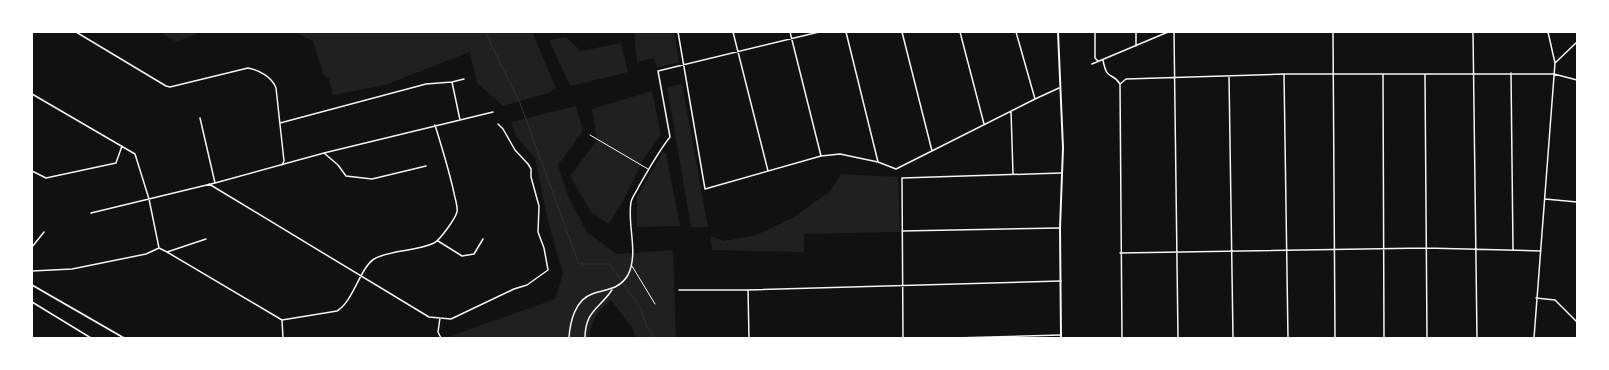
<svg xmlns="http://www.w3.org/2000/svg" width="1609" height="370" font-family="'Sofia Sans Condensed',sans-serif">
<rect width="100%" height="100%" fill="#111"/>
<path fill="#202020" d="M160 32H200L177 42Z
M295 32H532L556 88 548 93 503 106 477 83 470 52 385 85 333 95 329 79 323 74 313 41Z
M634 32H674L679 62 657 68 654 58 637 62Z
M566 37 581 51 621 43 628 72 570 86 549 40Z
M682 84 708 227H691L667 87Z
M652 91 661 135 644 158 623 201 609 224 591 212 570 176 597 140 592 109Z
M576 106 583 131 558 165 568 196 587 232 617 254 673 250 676 338H636L632 328 611 300C597 313 592 318 589 338H445L555 299 563 274 548 221 535 158 516 136 511 122Z
M662 153H666L680 226 637 227V197Z
M841 174 898 177 900 232 804 234V252L712 250 710 236 724 241 754 236 794 217 829 192Z"/>
<g fill="none" stroke-linecap="round" stroke-linejoin="round">
<path stroke="#333" stroke-width="1" d="M485 32 520 103 579 264H610L641 309 647 327 655 338"/>
<path stroke="#f5f5f5" stroke-width="1" d="M590 135 648 169
M632 266 655 304"/>
<path stroke="#f5f5f5" stroke-width="1.5" d="M76 32 166 86 170 87 248 68C259 70 272 77 276 88L284 161 282 165
M678 32 705 189 821 156 840 154 878 162 896 169 1035 99 1059 88
M733 32 768 171
M790 32 821 156
M846 32 878 162
M902 32 932 151
M960 32 984 124
M1016 32 1035 99
M1095 32V58L1098 61
M1174 32 1178 338
M1333 32 1335 338
M1473 32 1477 338
M1548 32 1555 63
M1136 46V32
M1103 60C1107 82 1112 71 1120 84L1126 79 1284 74H1554L1577 80
M1092 64 1168 32
M1511 73 1513 250
M1284 74 1288 338
M1383 75 1384 338
M1425 75 1427 338
M1229 76 1233 338
M452 82 460 120
M1120 84 1122 338
M32 94 135 154 149 199 159 248
M1011 111 1013 174
M200 118 215 183
M280 123 426 84 452 82 464 79
M324 153 338 165 346 176 372 179 426 166
M32 171 46 178 116 163 122 146
M209 184 429 317 451 319 514 289 527 285 548 270 544 248 538 232 539 206 531 177V169L528 164 515 150 503 129 498 124
M1545 199 1577 202
M91 213 215 183 324 153 493 112
M902 231 1060 228
M438 241 462 256 474 254 483 239
M32 247 44 232
M159 248 167 252 282 320 337 311C353 302 360 268 374 259 392 249 415 252 434 243 440 240 455 219 457 212 458 206 455 199 454 193 449 170 442 148 435 125
M167 252 206 239
M1120 253 1426 248 1541 251
M32 271 72 269 146 254 159 248
M679 290H748L1061 281
M748 290 749 338
M1536 298 1555 300 1577 322
M32 302 91 338
M440 318 438 332 441 338
M282 320 283 338
M569 338C570 322 575 300 592 294 606 289 619 290 628 275 639 253 627 225 631 202 632 197 637 191 639 186 649 169 658 152 670 137L658 71 819 32
M585 338C585 311 599 309 612 290
M903 338 902 178 1061 173
M953 338 1061 335
M1534 338 1555 63 1577 42"/>
<path stroke="#f5f5f5" stroke-width="2" d="M1058 32 1063 148 1060 228 1061 338"/>
<path stroke="#f5f5f5" stroke-width="2" d="M32 285 124 338"/>
</g>
<rect width="1609" height="370" fill="none" stroke="#ffffff" stroke-width="66"/>
</svg>
